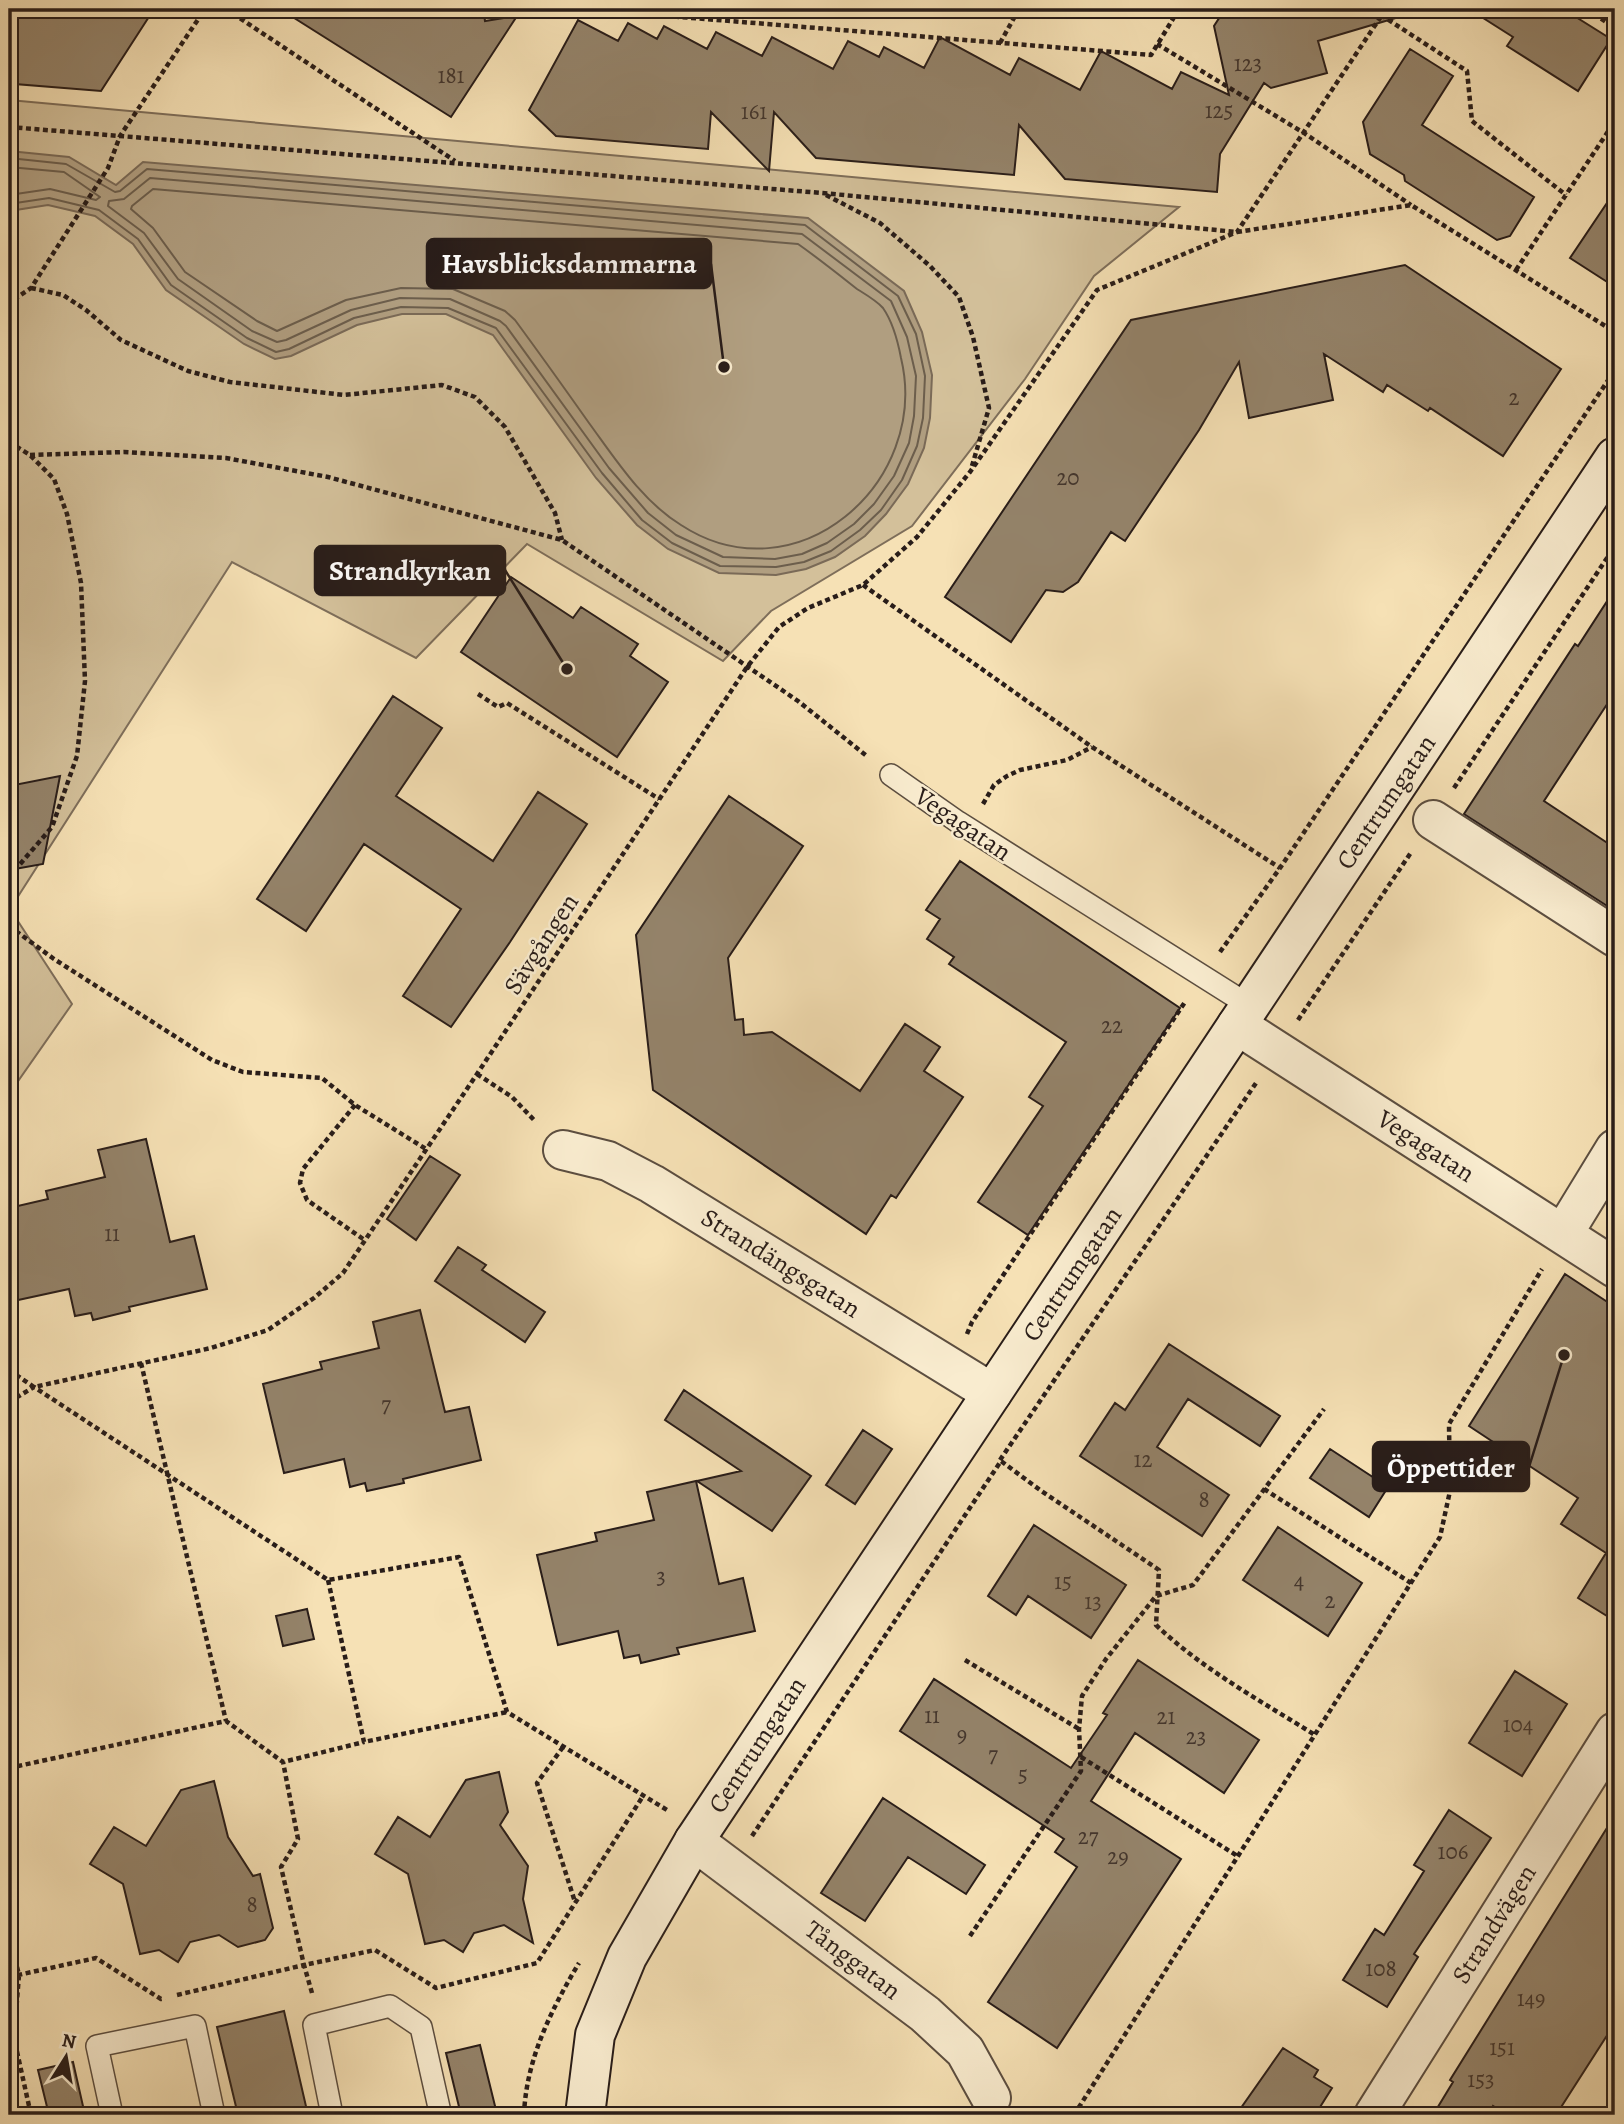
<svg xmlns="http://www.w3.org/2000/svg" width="1624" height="2124" font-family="Alegreya,serif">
<rect width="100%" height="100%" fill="#f6e1b5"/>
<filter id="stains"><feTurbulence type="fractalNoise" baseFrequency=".00286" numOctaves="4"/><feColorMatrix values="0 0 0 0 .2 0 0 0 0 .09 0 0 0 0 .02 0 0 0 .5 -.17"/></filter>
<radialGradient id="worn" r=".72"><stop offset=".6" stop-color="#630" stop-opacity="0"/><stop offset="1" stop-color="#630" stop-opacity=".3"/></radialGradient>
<path fill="#d3c09a" stroke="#7e6e5a" stroke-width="2" d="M9 100 1179 207 1094 276 1025 379 912 526 771 611 723 661 527 544 416 658 232 562 10 909 72 1004 9 1094Z"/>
<path fill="#b09e80" stroke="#7a6a57" stroke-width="2" d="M9 151 69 157 116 185 143 162 808 218 904 291 922 332 932 375 930 418 924 448 908 484 886 514 865 536 835 557 806 569 776 575 719 573 668 549 637 525 596 478 493 335 446 314H402L357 325 291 356 275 359 244 344 166 290 133 244 95 216 48 205 9 211Z"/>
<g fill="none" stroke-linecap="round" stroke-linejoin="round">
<path stroke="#6c5e4c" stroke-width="2" d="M9 158 66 164 115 192 120 191 147 169 805 225 898 296 916 334 925 376 923 418 917 446 902 480 881 510 860 530 831 551 804 562 776 567 720 566 672 543 642 520 602 473 496 328 448 308 401 307 354 318 289 349 276 352 247 338 171 285 138 239 99 210 49 198 9 204
M9 167 64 172 100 197 96 200 50 189 9 195
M150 178 802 234 891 301 907 337 916 376 914 416 909 443 894 476 874 504 854 524 827 543 802 554 775 559 723 557 676 535 648 513 609 468 506 326 500 321 450 299 400 298 351 310 286 340 277 342 252 331 178 279 144 233 108 206 109 201 124 199Z
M153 189 798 244C818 258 838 274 857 289 865 294 877 301 883 308 892 321 898 342 901 358 931 483 796 600 681 525 642 501 616 460 589 423 565 389 540 354 515 320L505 311 453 289 401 288 346 300 277 331 257 321 185 272 153 228 131 209 132 206Z"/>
</g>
<path fill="#94836a" stroke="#291d19" stroke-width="2" d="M67 9H154L101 91 15 84 16 69 9 68V10L64 14Z
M280 9H483L485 21 517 16 451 117Z
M1225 9H1398L1399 17 1318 41 1327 73 1271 88 1264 83 1220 154 1217 192 1065 179 1019 125 1014 175 816 158 774 112 769 171 711 112 708 149 556 136 529 110 578 20 618 41 628 23 657 39 664 26 707 49 716 32 762 56 772 37 833 69 848 41 879 57 884 47 924 68 940 37 1010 75 1019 58 1080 90 1101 51 1172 89 1181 72 1229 95 1214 26Z
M1469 9H1563L1611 39 1578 91 1507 46 1513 37Z
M1410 49 1453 76 1422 125 1534 197 1510 236 1497 240 1405 181 1404 175 1370 154 1363 122Z
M1615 191V287L1570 258Z
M1405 265 1561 369 1503 456 1430 408 1428 411 1387 385 1383 392 1324 354 1333 400 1249 418 1239 362 1199 430 1125 541 1111 532 1078 582 1063 592 1046 590 1011 642 945 597 1131 320Z
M511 577 573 618 581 607 638 644 630 656 668 682 617 757 461 652Z
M1615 589V692L1544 801 1615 848V911L1464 814 1575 644 1578 646Z
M393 696 442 728 396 796 493 861 538 792 587 824 510 942 451 1027 403 996 461 909 364 844 306 931 257 899Z
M60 776 43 864 9 870V786Z
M729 796 803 846 728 958 735 1020 743 1019 744 1035 772 1032 860 1091 905 1024 940 1047 924 1071 963 1097 896 1198 891 1195 866 1234 653 1090 636 935Z
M960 861 1180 1008 1028 1235 978 1202 1043 1106 1029 1097 1066 1042 949 964 954 957 927 939 940 919 926 910Z
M146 1139 170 1242 194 1236 207 1289 129 1307 130 1311 93 1320 91 1313 75 1316 69 1289 9 1302V1208L48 1199 46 1191 105 1177 98 1150Z
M430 1156 460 1175 416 1240 387 1219Z
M458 1247 486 1265 482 1270 545 1312 525 1342 435 1281Z
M1565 1274 1615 1307V1621L1578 1598 1606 1553 1561 1524 1578 1498 1469 1426Z
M420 1310 445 1412 469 1407 481 1460 403 1479 404 1483 367 1491 365 1483 350 1487 344 1459 284 1473 263 1384 322 1369 320 1362 379 1348 373 1322Z
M1169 1344 1280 1416 1260 1446 1188 1399 1157 1447 1229 1495 1202 1536 1080 1456 1115 1403 1125 1410Z
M684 1390 811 1476 772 1531 697 1481 741 1471 665 1420Z
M863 1430 892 1449 855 1504 826 1485Z
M1330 1449 1388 1487 1369 1517 1310 1478Z
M696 1481 719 1584 743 1578 755 1631 677 1648 679 1654 641 1663 639 1655 624 1658 618 1631 558 1645 537 1555 597 1541 595 1533 654 1520 647 1492Z
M1034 1525 1126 1585 1091 1638 1028 1596 1016 1615 988 1596Z
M1278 1527 1362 1583 1328 1636 1243 1580Z
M307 1609 314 1639 283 1646 276 1616Z
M1138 1660 1259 1740 1224 1793 1135 1733 1091 1801 1181 1859 1057 2048 988 2002 1077 1867 1055 1852 1064 1839 900 1731 934 1679 1071 1768 1107 1715 1103 1713Z
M1515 1671 1567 1704 1522 1776 1469 1743Z
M499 1772 508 1812 500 1825 528 1866 523 1899 533 1943 504 1925 474 1933 463 1952 444 1940 425 1944 408 1874 375 1854 398 1817 430 1837 466 1780Z
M214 1781 228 1837 253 1876 260 1874 273 1928 265 1940 238 1947 219 1935 190 1942 178 1962 159 1950 140 1954 123 1884 90 1864 114 1827 146 1846 181 1790Z
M883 1798 985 1865 966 1894 908 1857 865 1921 821 1893Z
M1449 1810 1491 1838 1414 1954 1418 1957 1387 2007 1343 1980 1375 1929 1384 1935 1424 1871 1414 1865Z
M1615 1815V2023L1556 2115H1508L1493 2106 1489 2115H1433L1453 2082 1450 2080Z
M284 2011 308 2115H238L217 2027Z
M480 2045 496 2110 474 2115H461L446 2053Z
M1283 2048 1318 2070 1314 2077 1332 2088 1315 2115H1236Z
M73 2062 85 2115H49L38 2070Z"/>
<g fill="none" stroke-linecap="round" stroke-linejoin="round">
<defs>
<path id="lane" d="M891 775 958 822 1250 1006
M112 2115 97 2046 195 2026 214 2115
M332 2115 314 2025 390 2006 421 2027 440 2112 438 2115"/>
<path id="street" d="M1433 820 1615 937
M1237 1025 1615 1268
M563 1150 608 1161 652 1184 992 1393
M1563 1234 1615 1149
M694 1841 925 2014 965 2051 991 2098
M1374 2115 1615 1732"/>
<path id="secondary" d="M585 2115 595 2035 627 1957 694 1841 1615 457"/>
</defs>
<use href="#lane" stroke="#5c4e40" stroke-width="24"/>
<use href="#street" stroke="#5c4e40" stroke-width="42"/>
<use href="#secondary" stroke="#291d19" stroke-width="42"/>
<path stroke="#291d19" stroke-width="4.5" stroke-dasharray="5 3.5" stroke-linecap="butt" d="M226 9 455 161
M581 9 1151 55 1179 9
M1587 9 1615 28
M1381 15 1467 71 1472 121 1566 195
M1000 43 1019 9
M1157 44 1304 133 1411 205
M9 127 822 193 1237 232 1411 205 1615 332
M826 195 880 223 930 266 959 297 973 337 989 408 972 466
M1516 270 1615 121
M31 288 63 295 86 310 121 340 188 371 230 382 344 395 442 385 475 397 505 427 555 513 562 540
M9 306 13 300 31 288 108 168 120 136 205 9
M9 442 30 455 54 479 67 514 81 583 85 681 77 756 52 827 9 877
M30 455 124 452 226 458 328 477 562 540 798 701 868 757
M863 585 1092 747 1280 868
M478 694 498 707 507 703 659 799
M1454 788 1615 546
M983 804 994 785 1007 776 1020 770 1067 760 1092 747
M9 926 54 959 212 1060 243 1072 322 1078 355 1105 426 1149
M1220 952 1280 868 1615 370
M1298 1020 1412 851
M477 1074 512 1097 536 1122
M355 1105 303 1169 300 1183 307 1200 366 1241
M967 1334 972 1322 1185 1002
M141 1363 226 1721
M9 1370 34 1387 211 1348 268 1330 314 1298 343 1273 477 1074 747 667 779 627 808 608 863 585 917 537 970 472 1097 290 1237 232 1386 9
M9 1402 34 1387 328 1580 459 1557 507 1712 667 1810
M1000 1460 1256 1083
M1264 1489 1411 1583
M328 1580 364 1742 507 1712
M965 1660 1079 1729
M563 1747 537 1783 575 1902
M1081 1757 1239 1857
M9 1768 226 1721 283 1762 364 1742
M752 1836 1001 1461 1040 1490 1159 1570 1156 1625C1202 1669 1261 1701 1315 1735
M9 1934 19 1975 14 2038 31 2115
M970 1936 1081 1771 1079 1729 1082 1696 1106 1659 1156 1596 1193 1585 1324 1409
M9 1977 96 1958 161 1999 165 1998
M312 1993 304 1965 375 1950 436 1988 537 1963 643 1796
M177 1995 304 1965 281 1867 298 1839 283 1762
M524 2115C526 2060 551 2010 579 1963
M1074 2115 1440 1537 1450 1491 1449 1424 1542 1269"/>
<use href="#lane" stroke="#f9eccf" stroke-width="21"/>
<use href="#street" stroke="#f9eccf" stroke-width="38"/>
<use href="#secondary" stroke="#f9eccf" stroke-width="38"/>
</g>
<g text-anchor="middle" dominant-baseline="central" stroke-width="5" stroke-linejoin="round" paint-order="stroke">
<g font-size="23" fill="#44362d">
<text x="1248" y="63">123</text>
<text x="451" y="75">181</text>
<text x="1219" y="110">125</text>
<text x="754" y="111">161</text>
<text x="1514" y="397">2</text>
<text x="1068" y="477">20</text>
<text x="1112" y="1025">22</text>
<text x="112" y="1233">11</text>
<text x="386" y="1404">7</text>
<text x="1143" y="1459">12</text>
<text x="1204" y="1499">8</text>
<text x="661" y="1576">3</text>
<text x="1299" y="1580">4</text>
<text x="1063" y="1581">15</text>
<text x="1330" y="1600">2</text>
<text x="1093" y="1601">13</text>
<text x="932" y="1715">11</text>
<text x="1166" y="1716">21</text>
<text x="1518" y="1724">104</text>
<text x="962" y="1734">9</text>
<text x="1196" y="1736">23</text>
<text x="993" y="1754">7</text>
<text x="1023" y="1774">5</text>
<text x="1088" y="1836">27</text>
<text x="1453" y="1851">106</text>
<text x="1118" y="1856">29</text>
<text x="252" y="1904">8</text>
<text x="1381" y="1968">108</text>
<text x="1531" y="1998">149</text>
<text x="1502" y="2047">151</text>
<text x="1481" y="2079">153</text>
</g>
<g font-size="26" fill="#291d19" stroke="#f9eccf">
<text transform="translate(1386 802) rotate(-56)">Centrumgatan</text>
<text transform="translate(963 824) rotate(34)">Vegagatan</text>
<text transform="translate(541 944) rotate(-57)">Sävgången</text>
<text transform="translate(1426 1146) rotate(33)">Vegagatan</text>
<text transform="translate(781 1263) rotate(32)">Strandängsgatan</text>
<text transform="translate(1072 1274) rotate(-56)">Centrumgatan</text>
<text transform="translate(757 1745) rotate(-57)">Centrumgatan</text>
<text transform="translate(1494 1924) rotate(-58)">Strandvägen</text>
<text transform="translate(853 1960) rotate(37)">Tånggatan</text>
</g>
</g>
<path fill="none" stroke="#291d19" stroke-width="2.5" d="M724 367L711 264M567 669L505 570M1564 1355L1529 1467"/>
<g fill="#291d19" stroke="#f9eccf" stroke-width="2.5">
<circle cx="724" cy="367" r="7"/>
<circle cx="567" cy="669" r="7"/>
<circle cx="1564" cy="1355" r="7"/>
</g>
<g fill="#291d19" stroke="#291d19" stroke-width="2.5">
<rect x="427" y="239" width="284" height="49" rx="7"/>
<rect x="315" y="546" width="190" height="49" rx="7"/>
<rect x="1373" y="1442" width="156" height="49" rx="7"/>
</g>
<g font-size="28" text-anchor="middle" font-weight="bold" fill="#fff">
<text x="569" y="273">Havsblicksdammarna</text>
<text x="410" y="580">Strandkyrkan</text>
<text x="1451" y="1477">Öppettider</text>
</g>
<rect width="1624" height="2124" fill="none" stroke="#f6e1b5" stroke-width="35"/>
<rect x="10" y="10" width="1603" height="2103" fill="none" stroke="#291d19" stroke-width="3.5"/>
<rect x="18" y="18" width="1589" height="2089" fill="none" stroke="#291d19" stroke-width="2"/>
<g transform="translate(66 2057) rotate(11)" stroke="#f9eccf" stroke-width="5" paint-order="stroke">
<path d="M0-5L12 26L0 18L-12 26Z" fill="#291d19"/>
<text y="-10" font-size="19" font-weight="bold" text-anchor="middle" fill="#291d19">N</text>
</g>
<rect width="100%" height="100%" filter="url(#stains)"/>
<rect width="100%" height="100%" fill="url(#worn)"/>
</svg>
